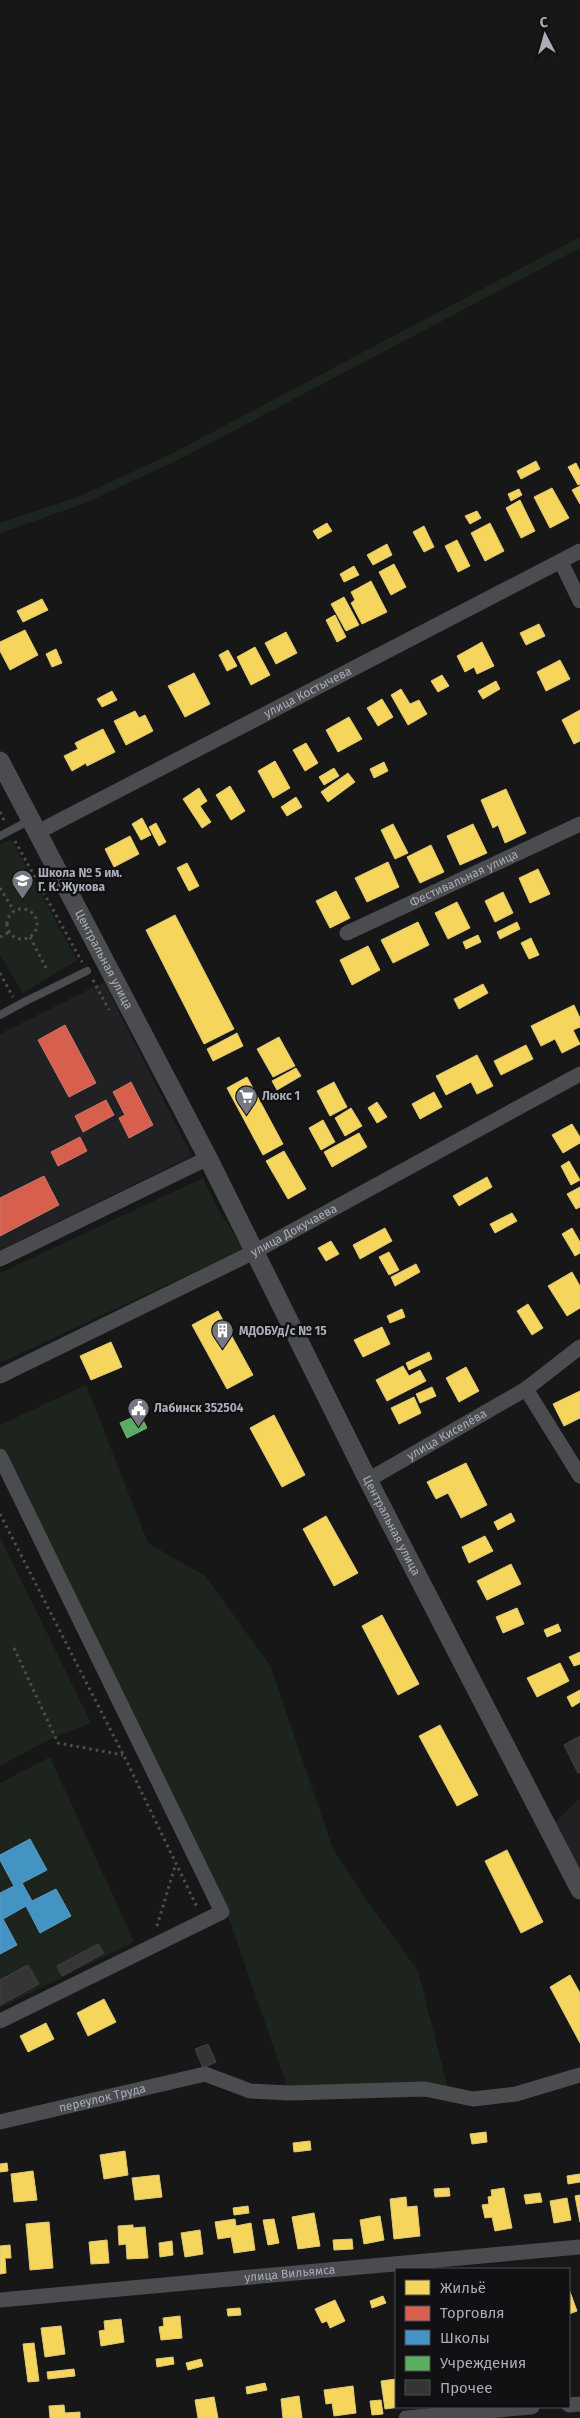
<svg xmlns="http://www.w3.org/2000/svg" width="580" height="2418" font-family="'Fira Sans',sans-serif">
<rect width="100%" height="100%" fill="#171717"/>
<path fill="#212123" d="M104 982 192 1156 0 1250V1034Z
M580 1798V1874L553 1825Z"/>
<path fill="#1d241e" d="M580 237V248L180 459 83 504 0 533V523L78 497 173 453Z
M11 839 77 960 23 993 0 955V845Z
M203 1178 219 1211 243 1249 0 1363V1273Z
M86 1385 148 1543 205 1576 270 1665 333 1849 365 1898 418 1971 448 2089H288L225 1907 0 1445V1425Z
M0 1537 91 1723 56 1736 0 1766Z
M50 1757 134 1942 0 2008V1783Z"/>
<path fill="#f6d55c" stroke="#dfc978" d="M536 461 540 469 521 479 517 471Z
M576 463 580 471V484L578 485 568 467Z
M580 486V504L572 490Z
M552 488 569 518 550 528 534 497Z
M519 489 522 495 511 501 508 494Z
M520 500 535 531 521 538 506 508Z
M477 511 481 518 470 524 465 516Z
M327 523 332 531 318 539 313 531Z
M490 523 504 551 485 561 471 533Z
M424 526 434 547 424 552 413 532Z
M457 540 470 566 458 572 445 546Z
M387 544 392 555 373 565 367 555Z
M394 564 406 587 391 595 379 572Z
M354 566 359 575 344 582 340 574Z
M371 581 387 612 362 624 351 603 355 600 351 592Z
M344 597 359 625 346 631 331 604Z
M42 599 48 610 23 622 17 611Z
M335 615 346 637 337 642 326 620Z
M539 624 545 636 526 645 520 633Z
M25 630 38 655 10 670 0 651V642Z
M286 632 297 653 276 664 265 643Z
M482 642 494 666 477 674 474 667 465 672 457 656Z
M255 647 270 675 251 685 237 657Z
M56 649 62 663 52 667 46 654Z
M228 650 237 666 227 671 219 655Z
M560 660 570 679 546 691 537 672Z
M194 673 210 704 185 717 168 686Z
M442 675 449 686 438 692 431 681Z
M496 681 500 689 483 699 478 691Z
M401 689 410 704 419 700 427 714 408 725 391 695Z
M112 691 117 700 102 707 97 699Z
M382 699 393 717 378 726 367 708Z
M580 710V741L574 744 562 720Z
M135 711 139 718 145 715 153 731 126 745 114 721Z
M349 717 362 739 338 752 326 730Z
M103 729 115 752 87 766 86 763 72 771 64 756 78 749 75 743Z
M306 743 318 763 305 771 293 750Z
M275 761 290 788 273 798 258 771Z
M384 762 388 771 374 778 370 769Z
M334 768 339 776 324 785 319 777Z
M348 773 355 782 328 802 321 792Z
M230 786 245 811 231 820 216 795Z
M199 788 207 801 200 806 211 822 202 828 183 799Z
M506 789 526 833 505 843 498 825 493 828 481 800Z
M296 797 302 807 287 816 281 807Z
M142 818 151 835 141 840 132 824Z
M156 823 166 842 159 846 149 827Z
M393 824 408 853 395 859 381 830Z
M473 824 487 853 460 865 447 836Z
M130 836 139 854 114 867 105 849Z
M431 845 444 872 420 883 407 857Z
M388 862 399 887 367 902 355 878Z
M187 863 199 886 189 891 177 868Z
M538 869 550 894 530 903 519 878Z
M336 891 350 918 330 928 316 901Z
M503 892 513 913 495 922 485 901Z
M457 902 470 928 448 939 435 913Z
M175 915 234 1029 204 1044 146 930Z
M418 922 429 945 393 963 381 940Z
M517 922 520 929 500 939 497 932Z
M478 935 481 942 466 949 463 942Z
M531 938 539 955 529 959 521 943Z
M368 946 380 970 352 985 340 960Z
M483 984 488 993 459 1009 454 999Z
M574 1005 580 1018V1027L573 1030 580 1044 562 1053 555 1039 541 1046 531 1026Z
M237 1033 243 1046 213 1061 207 1049Z
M279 1037 295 1066 273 1077 257 1049Z
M526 1045 533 1059 501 1075 494 1061Z
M477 1055 493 1086 477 1094 471 1082 446 1095 436 1076Z
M296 1068 301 1076 277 1090 272 1081Z
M247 1077 283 1144 263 1155 227 1088Z
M334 1082 347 1107 330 1116 317 1091Z
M434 1092 442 1107 420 1119 412 1104Z
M377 1102 387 1117 377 1123 368 1108Z
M351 1108 362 1126 345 1136 335 1118Z
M323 1120 335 1142 321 1150 309 1128Z
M572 1124 580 1137V1143L563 1153 552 1135Z
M359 1133 367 1147 332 1167 324 1152Z
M284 1151 306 1189 288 1199 266 1161Z
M569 1161 580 1180 571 1185 561 1166Z
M487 1177 492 1187 459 1206 453 1196Z
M580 1187V1207L576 1209 567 1194Z
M512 1213 517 1221 495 1233 490 1224Z
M385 1228 392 1241 360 1259 353 1245Z
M572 1228 580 1242V1253L575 1256 562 1234Z
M331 1241 339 1254 326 1261 318 1248Z
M389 1252 399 1270 389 1275 379 1257Z
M416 1264 420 1272 395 1286 391 1277Z
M572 1272 580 1286V1308L567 1316 548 1286Z
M528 1304 543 1328 532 1335 517 1311Z
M402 1309 405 1317 390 1323 387 1316Z
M218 1311 253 1375 227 1389 192 1325Z
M382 1327 390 1344 363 1357 354 1340Z
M111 1342 122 1367 91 1380 80 1356Z
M429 1352 432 1359 409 1370 406 1363Z
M403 1366 409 1376 420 1370 426 1381 387 1401 376 1380Z
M466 1367 479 1391 459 1402 446 1378Z
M432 1387 436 1396 420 1403 416 1394Z
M580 1391V1418L564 1426 553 1404Z
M414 1397 421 1413 399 1424 391 1408Z
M274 1415 305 1475 282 1487 250 1428Z
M466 1463 487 1505 461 1518 448 1493 436 1499 427 1482Z
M511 1513 515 1521 498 1530 494 1522Z
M326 1516 358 1573 334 1586 303 1529Z
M485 1536 493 1551 469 1563 462 1547Z
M511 1564 521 1584 487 1600 477 1581Z
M517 1608 524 1624 503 1633 496 1617Z
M382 1615 419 1684 398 1695 362 1626Z
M558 1624 561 1631 547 1637 544 1630Z
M580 1652V1664L574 1666 569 1657Z
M560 1663 569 1681 537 1697 527 1678Z
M580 1690V1702L572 1707 567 1697Z
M440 1725 478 1795 457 1806 419 1736Z
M507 1850 543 1922 521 1933 485 1861Z
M570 1975 580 1993V2043L550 1987Z
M104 1999 116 2022 88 2036 77 2013Z
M46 2023 54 2039 28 2052 20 2036Z
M486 2132 487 2142 472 2144 470 2134Z
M310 2141 311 2150 294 2152 293 2143Z
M125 2151 128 2175 104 2179 100 2155Z
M7 2163 8 2171 0 2172V2164Z
M33 2171 37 2200 14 2202 11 2174Z
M580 2174V2182L568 2184 567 2176Z
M159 2175 162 2197 135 2200 132 2178Z
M449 2188 450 2196 435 2197 434 2189Z
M504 2188 512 2228 495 2231 492 2217 485 2218 482 2205 489 2204 488 2197 492 2196 491 2190Z
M540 2193 542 2202 526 2204 524 2195Z
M580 2195V2222L575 2196Z
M406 2197 407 2207 417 2206 420 2236 394 2239 390 2199Z
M567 2198 571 2220 554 2223 550 2201Z
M248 2206 249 2213 234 2215 233 2208Z
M314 2213 320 2246 298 2249 292 2217Z
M380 2216 384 2240 364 2244 360 2220Z
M235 2219 236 2226 251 2223 255 2250 234 2253 231 2237 218 2239 215 2222Z
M274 2219 279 2243 268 2245 263 2220Z
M49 2222 53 2268 30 2270 26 2224Z
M133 2225V2228L145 2227 148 2258 127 2259 126 2244 119 2245 118 2226Z
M200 2230 203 2254 185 2257 181 2233Z
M352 2239 353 2249 334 2250 333 2240Z
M107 2240 109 2263 91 2264 89 2242Z
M172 2241 173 2255 160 2257 159 2243Z
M10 2245 11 2258H5L6 2273 0 2274V2246Z
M569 2289 577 2311 569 2314Z
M383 2296 386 2303 372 2308 370 2301Z
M335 2300 345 2321 330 2328 327 2321 322 2323 315 2309Z
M240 2308 241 2315 228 2316 227 2309Z
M180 2316 182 2338 161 2340 159 2327 164 2326 163 2318Z
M121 2319 124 2342 101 2346 99 2331 105 2330 104 2321Z
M61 2326 65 2354 45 2357 41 2328Z
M34 2343 39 2381 28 2382 23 2344Z
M173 2357 174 2364 157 2367 156 2359Z
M201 2359 203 2366 188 2370 186 2363Z
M74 2369 75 2376 48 2379 47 2372Z
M396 2379V2407H400L385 2409 381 2381Z
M265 2383 267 2390 247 2394 246 2387Z
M353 2386 356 2413 334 2416 332 2403 326 2404 324 2390Z
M299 2396 302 2418H283L281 2399Z
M214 2397 218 2418H198L195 2400Z
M381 2400 383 2414 372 2415 370 2401Z
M64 2405 65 2413 80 2412V2418H50L49 2406Z"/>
<path fill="#d6604d" stroke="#c8776d" d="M65 1025 96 1083 69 1097 38 1040Z
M131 1082 153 1125 129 1138 119 1118 125 1115 113 1092Z
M106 1100 114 1115 83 1132 75 1116Z
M80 1137 87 1151 58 1166 51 1152Z
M44 1176 59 1205 0 1236V1198Z"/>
<path fill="#4393c3" stroke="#619bc0" d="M30 1839 47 1870 22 1883 32 1901 56 1889 71 1916 40 1933 26 1906 3 1919 17 1945 0 1954V1893L14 1886 0 1860V1855Z"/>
<path fill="#5aae61" stroke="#71ae7b" d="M140 1414 147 1428 127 1438 120 1423Z"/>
<path fill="#353536" stroke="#3f4043" d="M580 1736V1772L578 1773 564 1745Z
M98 1944 104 1953 62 1976 57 1966Z
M28 1965 39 1984 0 2005V1980Z
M208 2044 216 2062 203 2068 195 2049Z"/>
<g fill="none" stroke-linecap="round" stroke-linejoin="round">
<path stroke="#4d4e52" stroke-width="3" stroke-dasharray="2.5 4" stroke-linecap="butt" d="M0 812 5 822
M15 841 82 962
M0 888 14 911
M7 924a15 15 0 1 1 30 0a15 15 0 1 1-30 0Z
M0 937 9 932
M30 937 46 968
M0 973 13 997
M93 980 109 1010
M0 1514 128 1764 197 1907
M14 1648 58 1743 123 1755
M157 1926 176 1863"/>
<path stroke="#4b4c50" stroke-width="8" d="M0 836 30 820
M26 1001 87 971
M0 1015 26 1001"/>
<g stroke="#4b4c50" stroke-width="15">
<path d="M561 562 580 601"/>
<path id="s1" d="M36 833 580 551"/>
<path id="s2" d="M347 933 580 824"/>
<path d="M0 1259 208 1158"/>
<path id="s3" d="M0 1376 254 1252 580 1074"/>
<path d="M526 1389 580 1476"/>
<path d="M0 1456 222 1912 0 2021"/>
<path id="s4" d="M368 1480 526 1389 580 1347"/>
<path id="s5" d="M0 2122 205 2074 250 2091 290 2093 425 2089 473 2099 516 2094 580 2075"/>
<path id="s6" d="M0 2300 580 2247"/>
<path d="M569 2405 580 2404"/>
<path d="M406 2418 532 2407"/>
</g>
<path stroke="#4b4c50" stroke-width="19" id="s7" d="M0 761 208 1158 368 1480 580 1890"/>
</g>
<defs>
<symbol id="school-pin" viewBox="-11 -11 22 30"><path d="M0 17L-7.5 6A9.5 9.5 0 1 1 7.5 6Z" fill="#757880" stroke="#111113"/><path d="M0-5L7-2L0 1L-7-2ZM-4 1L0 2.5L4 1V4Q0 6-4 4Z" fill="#fff"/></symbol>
<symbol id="supermarket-pin" viewBox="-11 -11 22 30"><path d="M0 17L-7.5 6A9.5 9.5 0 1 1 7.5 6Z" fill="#757880" stroke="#111113"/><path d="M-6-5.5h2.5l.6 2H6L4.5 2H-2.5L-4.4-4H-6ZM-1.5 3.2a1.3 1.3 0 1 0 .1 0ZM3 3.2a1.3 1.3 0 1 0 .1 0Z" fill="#fff"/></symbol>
<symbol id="building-pin" viewBox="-11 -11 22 30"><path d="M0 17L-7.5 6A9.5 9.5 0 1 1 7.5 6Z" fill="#757880" stroke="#111113"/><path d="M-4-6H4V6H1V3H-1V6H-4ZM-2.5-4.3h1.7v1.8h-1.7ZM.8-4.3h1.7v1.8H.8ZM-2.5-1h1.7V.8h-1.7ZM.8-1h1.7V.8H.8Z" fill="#fff"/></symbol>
<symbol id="civic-pin" viewBox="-11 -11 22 30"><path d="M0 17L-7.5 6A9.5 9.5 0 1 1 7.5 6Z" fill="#757880" stroke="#111113"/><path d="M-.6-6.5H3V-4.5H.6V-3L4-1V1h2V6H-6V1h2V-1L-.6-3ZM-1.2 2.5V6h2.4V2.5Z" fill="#fff"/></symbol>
</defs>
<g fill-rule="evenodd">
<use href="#school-pin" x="10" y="868" width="25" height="34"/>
<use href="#supermarket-pin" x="234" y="1084" width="25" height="34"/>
<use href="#building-pin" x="210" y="1318" width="25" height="34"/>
<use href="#civic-pin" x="126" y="1396" width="25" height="34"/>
</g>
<g text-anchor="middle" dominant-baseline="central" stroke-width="5" stroke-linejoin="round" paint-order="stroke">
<g font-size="12" fill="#a8adb8" stroke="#111113">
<text stroke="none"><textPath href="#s1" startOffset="306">улица Костычева</textPath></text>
<text stroke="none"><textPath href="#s2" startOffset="129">Фестивальная улица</textPath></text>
<text stroke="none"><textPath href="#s7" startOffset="224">Центральная улица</textPath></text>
<text stroke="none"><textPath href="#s3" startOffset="328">улица Докучаева</textPath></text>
<text stroke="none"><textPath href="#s4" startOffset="91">улица Киселёва</textPath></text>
<text stroke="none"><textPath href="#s7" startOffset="859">Центральная улица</textPath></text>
<text stroke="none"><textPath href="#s5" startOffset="105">переулок Труда</textPath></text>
<text stroke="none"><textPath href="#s6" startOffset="291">улица Вильямса</textPath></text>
</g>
<g font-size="12" font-weight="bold" fill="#a8adb8" stroke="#111113" text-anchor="start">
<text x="38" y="873">Школа № 5 им.<tspan x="38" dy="14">Г. К. Жукова</tspan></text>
<text x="262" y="1096">Люкс 1</text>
<text x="239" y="1331">МДОБУд/с № 15</text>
<text x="154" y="1408">Лабинск 352504</text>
</g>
</g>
<rect x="395" y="2268" width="175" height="140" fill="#111113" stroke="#4d4f55"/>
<rect x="405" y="2280" width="25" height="15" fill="#f6d55c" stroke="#4d4f55"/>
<text x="440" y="2293" font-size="15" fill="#a8adb8">Жильё</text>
<rect x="405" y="2306" width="25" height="15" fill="#d6604d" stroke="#4d4f55"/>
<text x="440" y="2318" font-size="15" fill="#a8adb8">Торговля</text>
<rect x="405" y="2330" width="25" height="15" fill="#4393c3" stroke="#4d4f55"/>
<text x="440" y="2343" font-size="15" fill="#a8adb8">Школы</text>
<rect x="405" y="2356" width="25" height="15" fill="#5aae61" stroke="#4d4f55"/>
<text x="440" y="2368" font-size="15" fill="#a8adb8">Учреждения</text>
<rect x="405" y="2380" width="25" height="15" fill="#353536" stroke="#4d4f55"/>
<text x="440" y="2393" font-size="15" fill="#a8adb8">Прочее</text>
<g transform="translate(545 35) rotate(354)" stroke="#111113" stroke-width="4" paint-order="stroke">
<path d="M0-4L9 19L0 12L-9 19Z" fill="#a8adb8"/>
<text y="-8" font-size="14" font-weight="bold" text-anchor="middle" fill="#a8adb8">С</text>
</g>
</svg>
